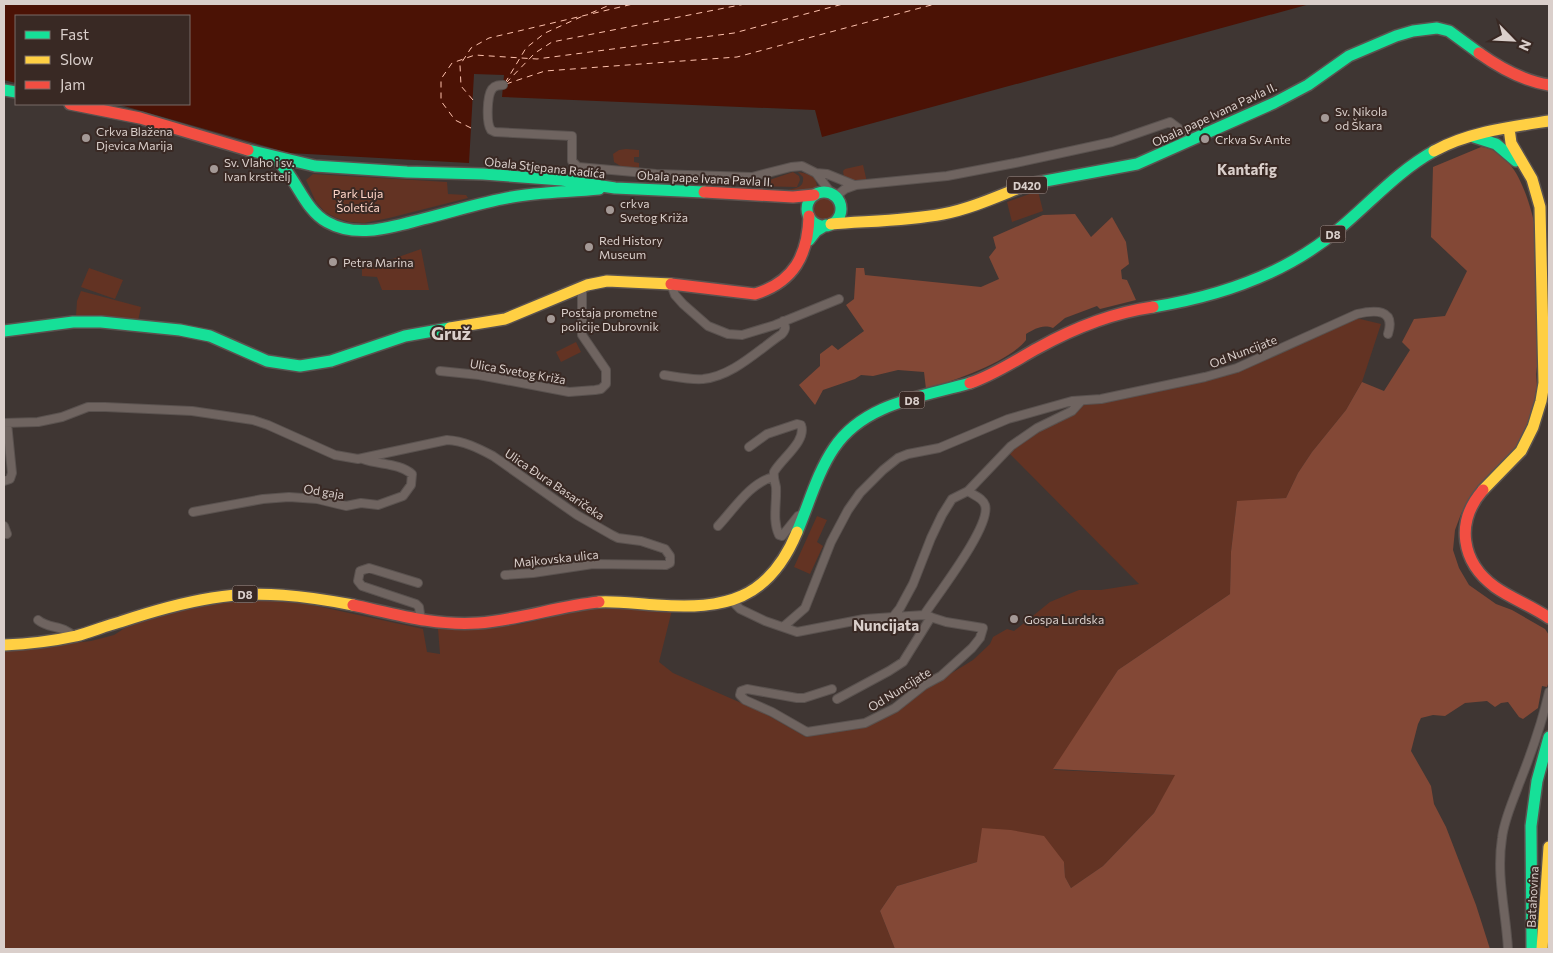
<svg xmlns="http://www.w3.org/2000/svg" width="1553" height="953" font-family="Commissioner,sans-serif">
<rect width="100%" height="100%" fill="#3f3633"/>
<path fill="#633323" d="M626 149 639 150V157H634V162L639 163V169L622 167 614 162 613 154 619 150Z
M863 165 867 182 854 181 844 177 843 171 845 169Z
M793 172 799 176 800 180 797 187 752 186Z
M798 172C808 174 816 175 817 186L815 190 788 192V190C798 188 804 187 803 177Z
M313 174 447 182 448 194 466 195 468 198 389 218 364 223 350 222 336 218 325 212 316 202 306 180Z
M1038 191 1043 211 1012 222 1007 202Z
M814 209a11 11 0 1 1 22 0a11 11 0 1 1-22 0Z
M421 249 429 290H382L377 277 362 276V265L387 261Z
M89 268 123 280 115 299 81 287Z
M81 291 141 307 138 321 102 316H76L77 301Z
M1356 318 1381 324 1362 382 1346 410 1312 452 1298 473 1286 498 1237 502 1231 552 1230 594 1118 670 1054 770 1176 775 1154 813 1103 866 1071 888 1065 877 1064 862H977L897 886 880 911 895 949H4V651L91 641 114 635 125 628 166 613 228 600H272L303 603 423 629 427 652 440 654 438 629H468L521 624 589 608 618 607 672 610 659 662 673 673 764 713 806 737 816 734 865 726 973 660 990 644 993 637 1007 629 1014 631 1050 602 1069 594 1079 590H1101L1139 584 1009 453 1041 429 1086 404 1204 382 1273 357Z
M576 342 581 352 561 362 556 352Z
M817 516 827 520 817 542 823 546 810 574 794 567Z"/>
<path fill="#834836" d="M1481 147C1516 150 1530 202 1536 231L1539 352 1536 374 1538 397 1535 416 1514 454 1469 499 1461 514 1455 530 1453 550 1459 568 1469 585 1496 604 1512 610 1545 629 1549 635V681L1547 687 1542 686 1538 708 1523 719 1519 717 1508 702 1501 703 1495 707 1487 701 1465 703 1445 716 1433 715 1421 718 1418 724 1411 751 1431 786 1434 804 1446 827 1476 905 1490 949H895L880 911 897 886 977 862 982 828 1011 830 1044 836 1064 862 1065 877 1071 888 1103 866 1154 813 1175 775 1053 769 1118 670 1230 594 1231 552 1237 501 1286 498 1298 473 1312 452 1346 410 1362 382 1384 391 1410 350 1402 342 1414 319 1445 316 1467 271 1431 237 1433 167Z
M1075 214 1091 237 1112 217 1126 242 1129 264 1121 270 1122 279 1127 280 1136 300 1100 309 1097 306 1065 318 1053 328C1042 324 1035 329 1026 334V340C1009 362 954 381 926 389L924 372 898 370 873 376 861 375 855 379 823 390 815 405 799 385 820 366V354L832 345 838 350 864 331 846 305 854 299 856 268H864L865 275 981 287 999 279 989 257 996 248 993 237 1043 215Z"/>
<path fill="#4b1205" d="M4 4H1310L822 137 815 110 502 97 504 75 474 74 469 163 289 153 117 104H189V16H16V83L4 80Z"/>
<g fill="none" stroke-linecap="round" stroke-linejoin="round">
<path stroke="#fec1ad" stroke-width="1" stroke-dasharray="6 5" stroke-linecap="butt" d="M591 13 612 4
M505 83 526 48 545 33 583 16
M506 83 535 53 552 42 745 4
M506 84 545 71 737 57 935 4
M473 100 461 86 460 65 471 48 489 38 633 4
M471 128 455 120 441 101V79L452 63 475 55 537 59 734 33 843 4"/>
<defs>
<path id="street" d="M503 85C499 85 495 85 492 89 487 96 486 123 491 130L495 132 572 136V161L578 167 656 174 752 177 791 167 802 166 816 173 831 193
M816 173 827 174 854 185
M836 196 845 189 856 185 947 176 1015 163 1112 142 1170 122 1178 128 1187 142
M671 284 675 295 683 304 708 326 728 334 742 335 775 325 839 299
M440 371 479 375 569 392 595 390 601 389 606 384V370L582 335V287
M664 375C677 377 690 380 703 379 733 376 758 350 782 334 786 329 786 327 783 321
M4 423 38 422 62 417 88 407H105L192 411 253 420 268 425 335 455 358 459 447 440C464 441 478 448 493 456L577 515 612 535 618 538 641 541 665 549 670 556V563L666 565 593 564 533 573 505 575
M749 447 767 434 797 424 801 425C807 441 782 458 774 472 773 477 775 482 776 487 777 503 772 520 779 535L782 536 798 516 805 513
M4 481 10 479 12 473 7 423
M193 512 263 499 289 497 317 499 346 506 361 503 378 505 403 496 411 485 412 474C399 463 379 465 363 459
M4 526 7 534
M718 526C734 509 750 483 773 477
M418 583 369 568 360 571 358 581 362 586 416 604 419 607 421 621
M732 601 740 609 765 621 797 632 864 619 924 615 946 622 983 628 980 638 972 648 941 676 924 685 895 708 865 723 807 732 772 712 745 700 740 695 741 691 747 689 797 698H804L832 689
M924 615C937 595 992 525 985 505 982 497 974 496 968 491
M892 618 900 608 913 584 931 538 942 515 952 499 968 491 1011 446 1037 428 1072 411 1081 401
M38 620C48 629 64 625 73 636
M783 627 805 608 831 542 848 510 860 493 883 470 898 458 908 454 939 448 1008 419 1072 401 1101 399 1205 377 1237 368 1357 314C1374 310 1396 308 1388 334
M837 699 889 671 903 662 931 617
M1508 949C1506 912 1496 876 1502 838 1504 820 1513 801 1519 784 1531 754 1542 723 1549 692"/>
<path id="fast" d="M4 90 16 92
M1474 137 1496 144 1516 161
M248 150 315 166 407 172 483 174 562 180 615 188 704 192
M274 158C296 175 303 209 327 222 357 239 392 227 423 219 452 212 482 202 512 197 540 192 570 192 599 189
M1019 188 1029 184 1137 164 1274 103 1308 85 1349 56 1396 36 1413 31 1437 28 1449 31 1479 53
M807 209a17 17 0 1 1 34 0a17 17 0 1 1-34 0Z
M809 240 816 231 826 225
M1153 307C1221 296 1287 274 1340 228 1371 202 1398 171 1434 151
M4 331 73 322H101L180 330 210 336 267 361 300 366 331 361 405 336 450 328
M797 532C809 504 817 473 834 448 864 403 922 397 970 383
M1532 949 1531 826 1537 781 1549 737"/>
<path id="slow" d="M1434 151C1469 132 1510 127 1549 121
M831 224C868 221 906 221 943 214 969 209 994 198 1019 188
M450 328 505 319 587 285 607 281 671 284
M1483 490 1521 451 1533 427 1541 401 1544 383 1540 207 1532 179 1511 143 1509 128
M599 602C618 601 638 604 657 605 725 610 769 600 797 532
M4 645C28 644 53 641 76 636 91 632 105 626 120 622 150 612 181 603 212 598 260 590 306 596 353 605
M1542 949 1549 847"/>
<path id="jam" d="M1479 53C1500 68 1524 81 1549 85
M70 104 140 118 248 150
M704 192 793 197 814 195
M671 284 755 294C794 282 808 255 809 216
M970 383C994 375 1016 360 1038 348 1074 328 1111 313 1153 307
M1483 490C1455 522 1461 562 1495 587 1512 599 1532 606 1549 618
M353 605C395 614 435 626 478 623 519 620 558 606 599 602"/>
</defs>
<use href="#street" stroke="#5a524f" stroke-width="10"/>
<use href="#fast" stroke="#5a524f" stroke-width="14"/>
<use href="#slow" stroke="#5a524f" stroke-width="14"/>
<use href="#jam" stroke="#5a524f" stroke-width="14"/>
<use href="#street" stroke="#6f6460" stroke-width="8"/>
<use href="#fast" stroke="#16e098" stroke-width="11"/>
<use href="#slow" stroke="#ffcf43" stroke-width="11"/>
<use href="#jam" stroke="#f24e42" stroke-width="11"/>
</g>
<g fill="#a49996" stroke="#392924" stroke-width="2">
<circle cx="1325" cy="118" r="5"/>
<circle cx="86" cy="138" r="5"/>
<circle cx="1205" cy="139" r="5"/>
<circle cx="214" cy="169" r="5"/>
<circle cx="610" cy="210" r="5"/>
<circle cx="589" cy="247" r="5"/>
<circle cx="333" cy="262" r="5"/>
<circle cx="551" cy="319" r="5"/>
<circle cx="1014" cy="619" r="5"/>
</g>
<g text-anchor="middle" dominant-baseline="central" stroke-width="4" stroke-linejoin="round" paint-order="stroke">
<g fill="#392924" stroke="#aa9d99" stroke-width="1">
<rect x="1007" y="176.5" width="40" height="17" rx="4"/>
<rect x="1320.5" y="225.5" width="25" height="17" rx="4"/>
<rect x="899.5" y="391.5" width="25" height="17" rx="4"/>
<rect x="232.5" y="585.5" width="25" height="17" rx="4"/>
</g>
<g font-size="11" font-weight="bold" fill="#dacfcb">
<text x="1027" y="185">D420</text>
<text x="1333" y="234">D8</text>
<text x="912" y="400">D8</text>
<text x="245" y="594">D8</text>
</g>
<g font-size="12" fill="#dacfcb" stroke="#392924" text-anchor="start">
<text x="1335" y="111">Sv. Nikola<tspan x="1335" dy="14">od Škara</tspan></text>
<text x="96" y="131">Crkva Blažena<tspan x="96" dy="14">Djevica Marija</tspan></text>
<text x="1215" y="139">Crkva Sv Ante</text>
<text x="224" y="162">Sv. Vlaho i sv.<tspan x="224" dy="14">Ivan krstitelj</tspan></text>
<text x="620" y="203">crkva<tspan x="620" dy="14">Svetog Križa</tspan></text>
<text x="599" y="240">Red History<tspan x="599" dy="14">Museum</tspan></text>
<text x="343" y="262">Petra Marina</text>
<text x="561" y="312">Postaja prometne<tspan x="561" dy="14">policije Dubrovnik</tspan></text>
<text x="1024" y="619">Gospa Lurdska</text>
</g>
<g font-size="12" fill="#dacfcb" stroke="#392924">
<text transform="translate(1214 114) rotate(-25)">Obala pape Ivana Pavla II.</text>
<text transform="translate(545 167) rotate(6)">Obala Stjepana Radića</text>
<text transform="translate(705 178) rotate(3)">Obala pape Ivana Pavla II.</text>
<text transform="translate(1243 351) rotate(-21)">Od Nuncijate</text>
<text transform="translate(518 371) rotate(10)">Ulica Svetog Križa</text>
<text transform="translate(555 484) rotate(34)">Ulica Đura Basaričeka</text>
<text transform="translate(324 491) rotate(9)">Od gaja</text>
<text transform="translate(556 558) rotate(-6)">Majkovska ulica</text>
<text transform="translate(899 689) rotate(-32)">Od Nuncijate</text>
<text transform="translate(1532 897) rotate(-87)">Batahovina</text>
</g>
<g font-size="12" fill="#ffd5c8" stroke="#392924">
<text x="358" y="193">Park Luja<tspan x="358" dy="14">Šoletića</tspan></text>
</g>
<g font-size="15" font-weight="bold" fill="#dacfcb" stroke="#392924">
<text x="1247" y="169">Kantafig</text>
<text x="886" y="625">Nuncijata</text>
</g>
<g font-size="18" font-weight="bold" fill="#dacfcb" stroke="#392924">
<text x="451" y="333">Gruž</text>
</g>
</g>
<rect width="1553" height="953" fill="none" stroke="#dacfcb" stroke-width="10"/>
<rect x="15" y="15" width="175" height="90" fill="#392924" stroke="#796b67"/>
<rect x="25" y="31" width="25" height="8" fill="#16e098" stroke="#796b67"/>
<text x="60" y="40" font-size="15" fill="#dacfcb">Fast</text>
<rect x="25" y="56" width="25" height="8" fill="#ffcf43" stroke="#796b67"/>
<text x="60" y="65" font-size="15" fill="#dacfcb">Slow</text>
<rect x="25" y="81" width="25" height="8" fill="#f24e42" stroke="#796b67"/>
<text x="60" y="90" font-size="15" fill="#dacfcb">Jam</text>
<g transform="translate(1513 40) rotate(114)" stroke="#392924" stroke-width="4" paint-order="stroke">
<path d="M0-4L9 19L0 12L-9 19Z" fill="#dacfcb"/>
<text y="-8" font-size="14" font-weight="bold" text-anchor="middle" fill="#dacfcb">N</text>
</g>
</svg>
